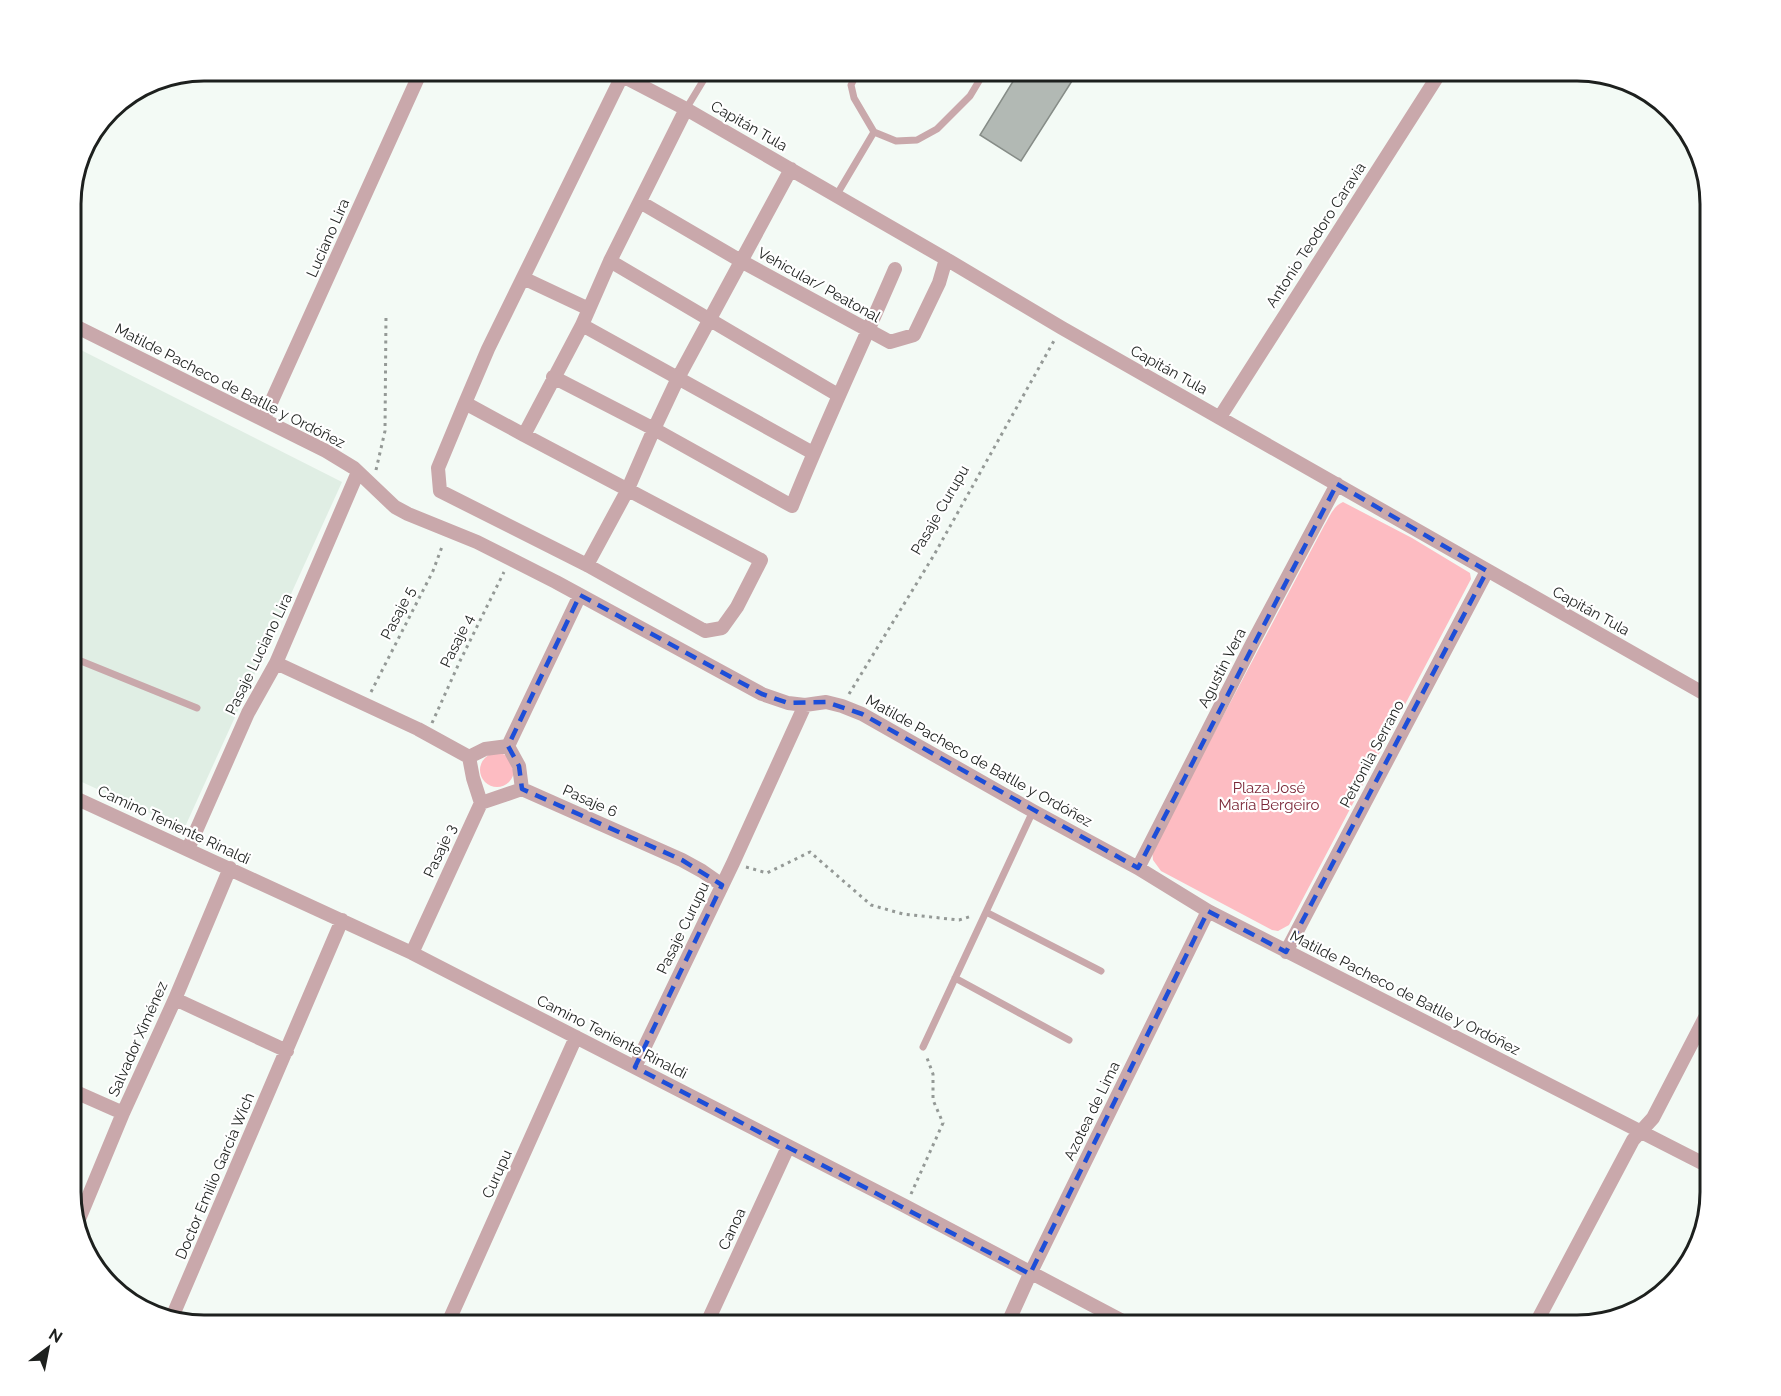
<svg xmlns="http://www.w3.org/2000/svg" width="1781" height="1396" font-family="Raleway,sans-serif">
<rect width="100%" height="100%" fill="#f3faf5"/>
<path fill="#e0eee4" d="M71 345 342 482 184 829 71 777Z"/>
<path fill="#fdbcc2" d="M1343 502 1412 538 1470 573 1471 579 1289 925 1278 931 1272 930 1161 871 1153 860 1152 850 1324 526C1329 518 1333 506 1343 502Z
M480 770a17 17 0 1 1 34 0a17 17 0 1 1-34 0Z"/>
<path fill="#b2b9b4" stroke="#868c87" stroke-width="1.5" d="M1020 70H1079L1021 161 980 135Z"/>
<g fill="none" stroke-linecap="round" stroke-linejoin="round">
<path stroke="#949996" stroke-width="3" stroke-dasharray="3 4.5" stroke-linecap="butt" d="M376 470 385 431 386 314
M371 692 433 571 443 544
M849 694 934 555 1055 339
M432 723 460 661 504 572
M746 867 767 873 810 852 871 905 903 914 959 920 972 916
M911 1194 943 1123 933 1100V1074L927 1058"/>
<path stroke="#c9a8ab" stroke-width="7" d="M858 71 851 85 854 98 874 132 896 141 917 140 937 129 970 96 985 71
M686 109 709 71
M836 196 874 132
M71 657 197 708
M986 912 1101 971
M955 978 1069 1040
M923 1047 1033 811"/>
<path stroke="#c9a8ab" stroke-width="14" d="M613 71 686 109 946 259 1062 328 1710 697
M791 169 678 378 654 429 792 506C824 426 861 348 895 269
M640 202 741 261 890 342 914 335 939 283 946 259
M610 261 838 395
M523 278 589 309
M71 324 326 451 354 468 395 507 408 514 477 542 556 582 762 694 788 703 805 705 826 702 842 706 862 714 1033 811 1138 868 1208 911 1710 1167
M582 325 813 453
M553 377 654 429 627 491 587 565
M465 403 488 349 622 76
M1220 417 1441 71
M264 418 421 71
M524 435 465 403 438 468 440 491 587 565 705 631 722 628 737 607 761 560 524 435 582 325 610 261 686 109
M276 663 418 729 469 757 485 749 508 746 519 766 522 789 682 860 702 871 722 885
M508 746 580 595
M469 757 473 778 481 803
M71 796 412 953 905 1206 1130 1325
M188 849 248 713 276 663 358 472
M1138 868 1252 644 1337 484
M1286 952 1487 571
M412 953 481 803 522 789
M175 999 287 1051
M635 1067 733 863 805 705
M71 1090 123 1113
M77 1224 123 1113 175 999 230 868
M173 1315 342 920
M447 1325 576 1037
M706 1325 788 1147
M1007 1325 1030 1274 1208 911
M1535 1325 1633 1140 1653 1118 1710 1008"/>
</g>
<path fill="none" stroke="#1d4ed8" stroke-width="4.5" stroke-dasharray="12 8" stroke-linejoin="round" d="M1337 484 1487 571 1286 952 1208 911 1030 1274 635 1067 722 885 682 860 522 789 519 766 508 746 580 595 762 694 788 703 826 702 862 714 1138 868Z"/>
<g text-anchor="middle" dominant-baseline="central" stroke-width="4.5" stroke-linejoin="round" paint-order="stroke">
<g font-size="15" fill="#1d201e" stroke="#fff">
<text transform="translate(749 126) rotate(30)">Capitán Tula</text>
<text transform="translate(1316 235) rotate(-57)">Antonio Teodoro Caravia</text>
<text transform="translate(328 238) rotate(-66)">Luciano Lira</text>
<text transform="translate(819 285) rotate(29)">Vehicular/ Peatonal</text>
<text transform="translate(1169 370) rotate(29)">Capitán Tula</text>
<text transform="translate(230 386) rotate(27)">Matilde Pacheco de Batlle y Ordóñez</text>
<text transform="translate(940 510) rotate(-60)">Pasaje Curupu</text>
<text transform="translate(1591 611) rotate(29)">Capitán Tula</text>
<text transform="translate(398 613) rotate(-63)">Pasaje 5</text>
<text transform="translate(457 641) rotate(-64)">Pasaje 4</text>
<text transform="translate(259 654) rotate(-64)">Pasaje Luciano Lira</text>
<text transform="translate(1222 668) rotate(-63)">Agustín Vera</text>
<text transform="translate(1372 754) rotate(-62)">Petronila Serrano</text>
<text transform="translate(979 761) rotate(29)">Matilde Pacheco de Batlle y Ordóñez</text>
<text transform="translate(590 801) rotate(24)">Pasaje 6</text>
<text transform="translate(174 825) rotate(25)">Camino Teniente Rinaldi</text>
<text transform="translate(440 851) rotate(-65)">Pasaje 3</text>
<text transform="translate(683 928) rotate(-64)">Pasaje Curupu</text>
<text transform="translate(1405 993) rotate(27)">Matilde Pacheco de Batlle y Ordóñez</text>
<text transform="translate(612 1037) rotate(27)">Camino Teniente Rinaldi</text>
<text transform="translate(138 1039) rotate(-66)">Salvador Ximénez</text>
<text transform="translate(1092 1111) rotate(-64)">Azotea de Lima</text>
<text transform="translate(497 1174) rotate(-66)">Curupu</text>
<text transform="translate(215 1176) rotate(-67)">Doctor Emilio García Wich</text>
<text transform="translate(732 1229) rotate(-65)">Canoa</text>
</g>
<g font-size="15" fill="#7b2838" stroke="#fff">
<text x="1269" y="788">Plaza José<tspan x="1269" dy="17">María Bergeiro</tspan></text>
</g>
</g>
<path d="M0 0H1781V1396H0ZM204 81H1577A123 123 0 0 1 1700 204V1192A123 123 0 0 1 1577 1315H204A123 123 0 0 1 81 1192V204A123 123 0 0 1 204 81Z" fill="#fff" fill-rule="evenodd"/>
<path fill="none" stroke="#1d201e" stroke-width="3" d="M204 81H1577A123 123 0 0 1 1700 204V1192A123 123 0 0 1 1577 1315H204A123 123 0 0 1 81 1192V204A123 123 0 0 1 204 81Z"/>
<g transform="translate(48 1348) rotate(32)" stroke="#ffffff" stroke-width="4.5" paint-order="stroke">
<path d="M0-4.5L10 22L0 15L-10 22Z" fill="#1d201e"/>
<text y="-9" font-size="16" font-weight="bold" text-anchor="middle" fill="#1d201e">N</text>
</g>
</svg>
